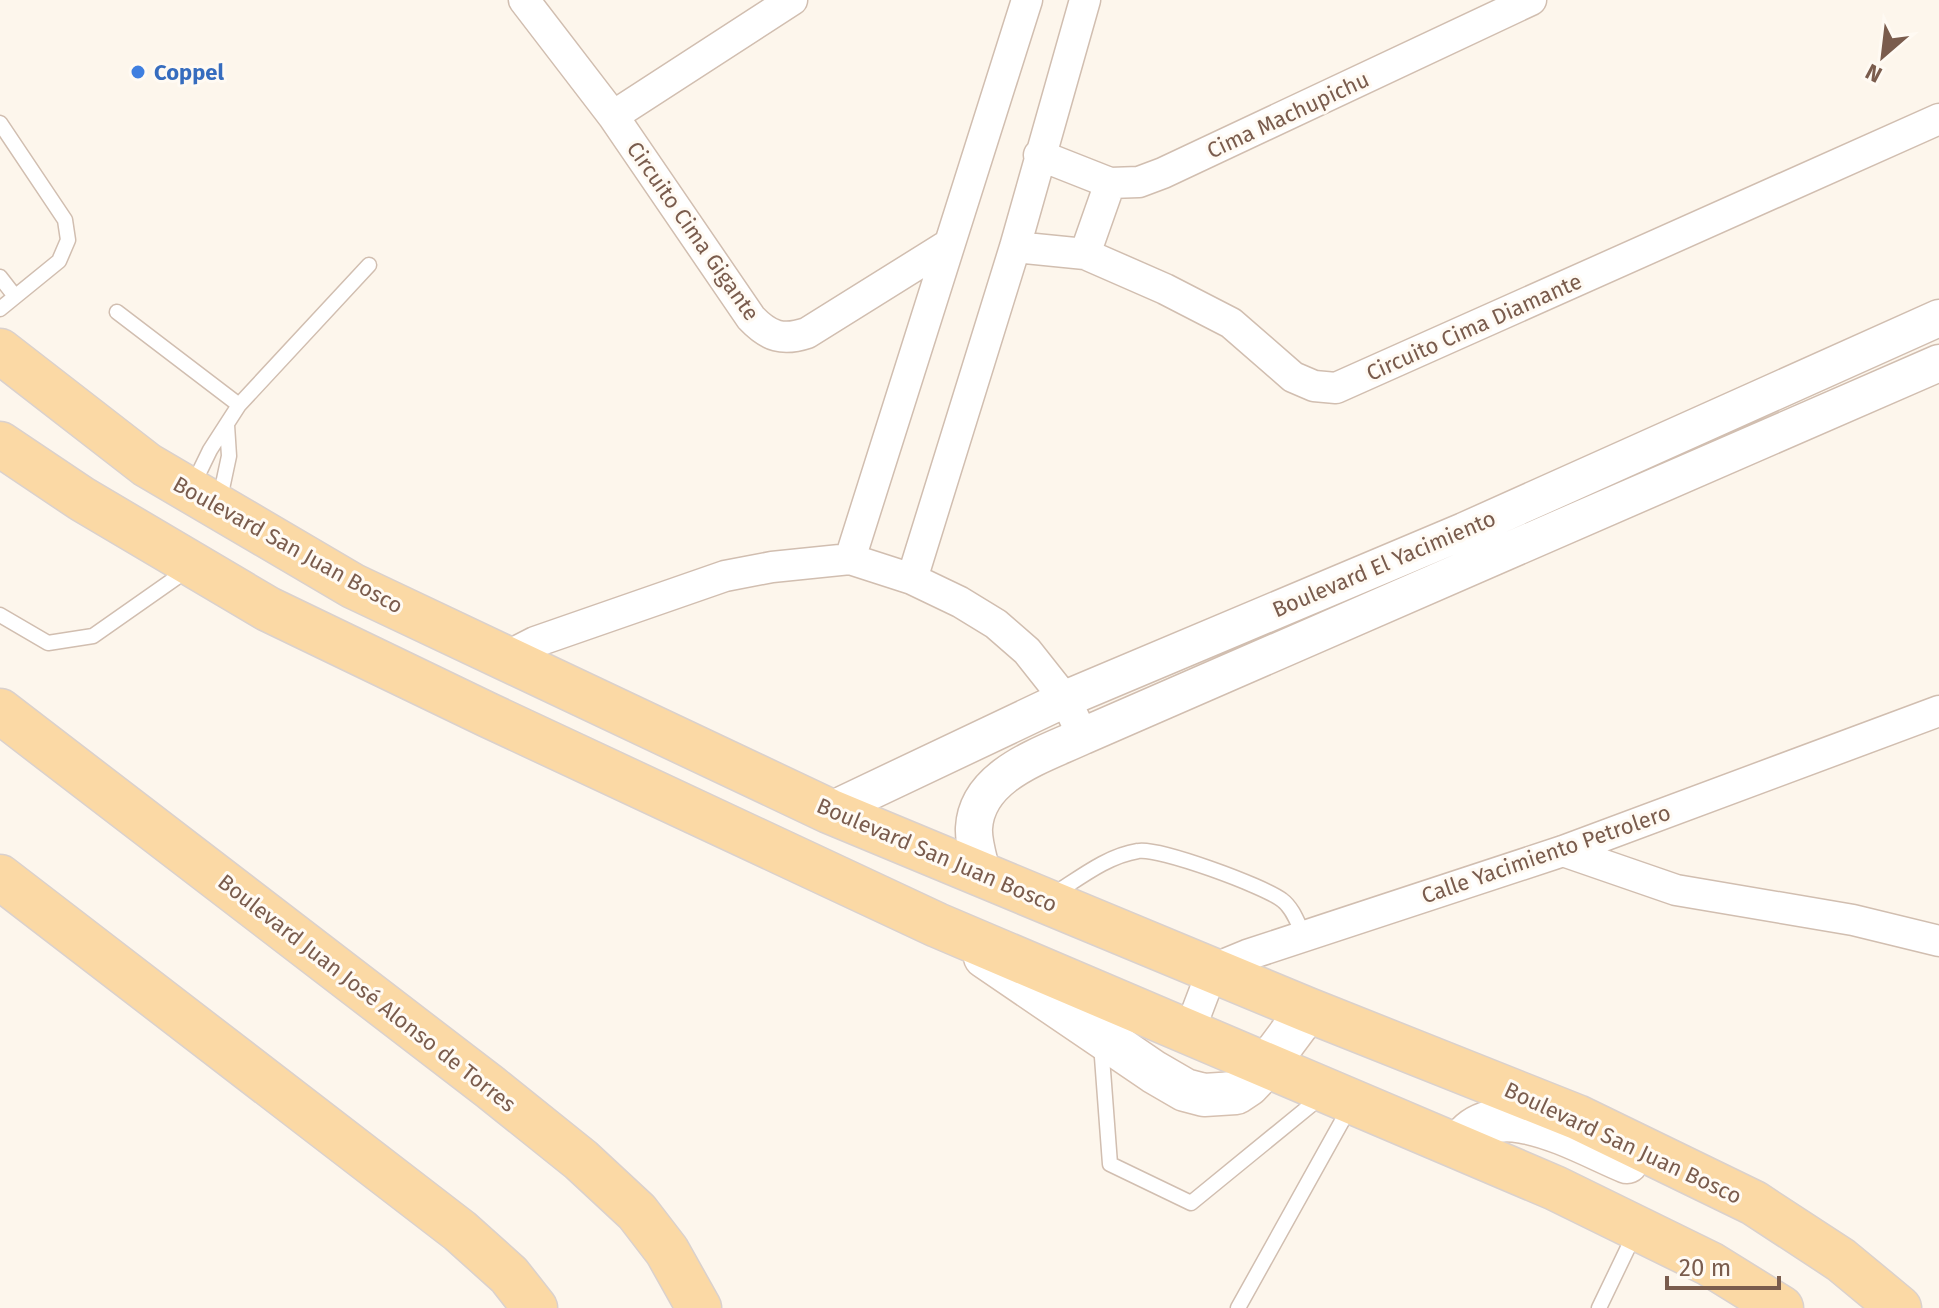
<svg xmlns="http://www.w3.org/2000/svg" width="1939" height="1308" font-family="'Fira Sans',sans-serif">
<rect width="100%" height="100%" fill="#fdf6ec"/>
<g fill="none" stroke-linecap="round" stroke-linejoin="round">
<defs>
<path id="service" d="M0 123 65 220 68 240 59 261 0 309
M0 277 14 295
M117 312 239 405
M193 485 210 450 239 405 369 265
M219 503 229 456 227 425
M0 615 48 643 93 636 190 568
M1051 896C1077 880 1106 856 1138 851 1158 847 1264 886 1282 900 1293 908 1298 924 1304 936
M1101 1044 1110 1164 1191 1203 1322 1096
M1238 1308 1351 1105
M1599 1308 1636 1231"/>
<path id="minor" d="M524 0 613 116 751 318C769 337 783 341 807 333L948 245
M613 116 792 0
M1039 155 1110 183 1139 182 1163 173 1531 0
M1015 247 1085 254 1165 289 1231 323 1293 377 1314 386 1336 388 1939 119
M1085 254 1110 183
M850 559 1027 0
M912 579 1015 247 1085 0
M504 658 535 642 725 576 772 567 850 559 912 579 960 602 996 624 1027 651 1065 699 1083 736
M1563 851 1676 890 1853 920 1939 941
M1189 1032 1213 969 1247 955 1563 851 1939 711"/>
<path id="tertiary" d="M829 811 1065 699 1464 531 1939 318
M983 877C980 862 973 843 974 828 977 774 1043 755 1083 736L1939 363"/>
<path id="secondary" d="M985 957 1154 1072 1185 1090 1204 1095 1236 1093 1248 1085 1267 1065 1308 1010
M1459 1147C1491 1087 1582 1144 1627 1162"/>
<path id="primary" d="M0 351 147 465 353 586 829 811 1308 1010 1577 1117 1754 1203 1841 1260 1899 1308
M0 444 82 499 268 609 488 715 937 925 1555 1188 1710 1264 1781 1308
M0 711 490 1087 581 1160 637 1212 667 1251 699 1308
M0 877 460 1231 509 1275 535 1308"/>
</defs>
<use href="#service" stroke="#d1beb0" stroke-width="17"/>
<use href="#minor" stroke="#d1beb0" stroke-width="33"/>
<use href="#tertiary" stroke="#d1beb0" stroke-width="39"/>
<use href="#secondary" stroke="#d6c0b0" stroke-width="45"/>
<use href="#primary" stroke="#dad1cd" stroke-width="47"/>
<use href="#service" stroke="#fff" stroke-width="14"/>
<use href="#minor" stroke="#fff" stroke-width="30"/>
<use href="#tertiary" stroke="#fff" stroke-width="36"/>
<use href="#secondary" stroke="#fff" stroke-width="42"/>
<use href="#primary" stroke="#fbd9a5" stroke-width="44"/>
</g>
<circle fill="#3f7fe0" stroke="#fffaf3" stroke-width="3" cx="138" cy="72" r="8"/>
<g text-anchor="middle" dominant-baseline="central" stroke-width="6" stroke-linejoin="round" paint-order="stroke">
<g font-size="22" font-weight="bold" fill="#366cbe" stroke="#fffaf3" text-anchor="start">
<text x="154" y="72">Coppel</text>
</g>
<g font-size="22" fill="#7a5c4d" stroke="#fffaf3">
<text transform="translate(1288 115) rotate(-25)">Cima Machupichu</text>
<text transform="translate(693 231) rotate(55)">Circuito Cima Gigante</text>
<text transform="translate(1474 327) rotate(-24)">Circuito Cima Diamante</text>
<text transform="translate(288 545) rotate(29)">Boulevard San Juan Bosco</text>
<text transform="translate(1384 564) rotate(-23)">Boulevard El Yacimiento</text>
<text transform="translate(1546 854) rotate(-19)">Calle Yacimiento Petrolero</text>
<text transform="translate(937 855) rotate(23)">Boulevard San Juan Bosco</text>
<text transform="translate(367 993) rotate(38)">Boulevard Juan José Alonso de Torres</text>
<text transform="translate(1623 1143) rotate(25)">Boulevard San Juan Bosco</text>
</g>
</g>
<g transform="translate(1883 56) rotate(208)" stroke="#fffaf3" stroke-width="6" paint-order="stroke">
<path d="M0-6L14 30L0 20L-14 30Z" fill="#7a5c4d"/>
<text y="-12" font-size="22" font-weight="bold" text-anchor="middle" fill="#7a5c4d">N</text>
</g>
<path d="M1667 1276v12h112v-12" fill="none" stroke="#7a5c4d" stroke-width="4"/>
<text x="1679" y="1276" font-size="24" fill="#7a5c4d" stroke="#fffaf3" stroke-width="6" paint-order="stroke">20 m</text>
</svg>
